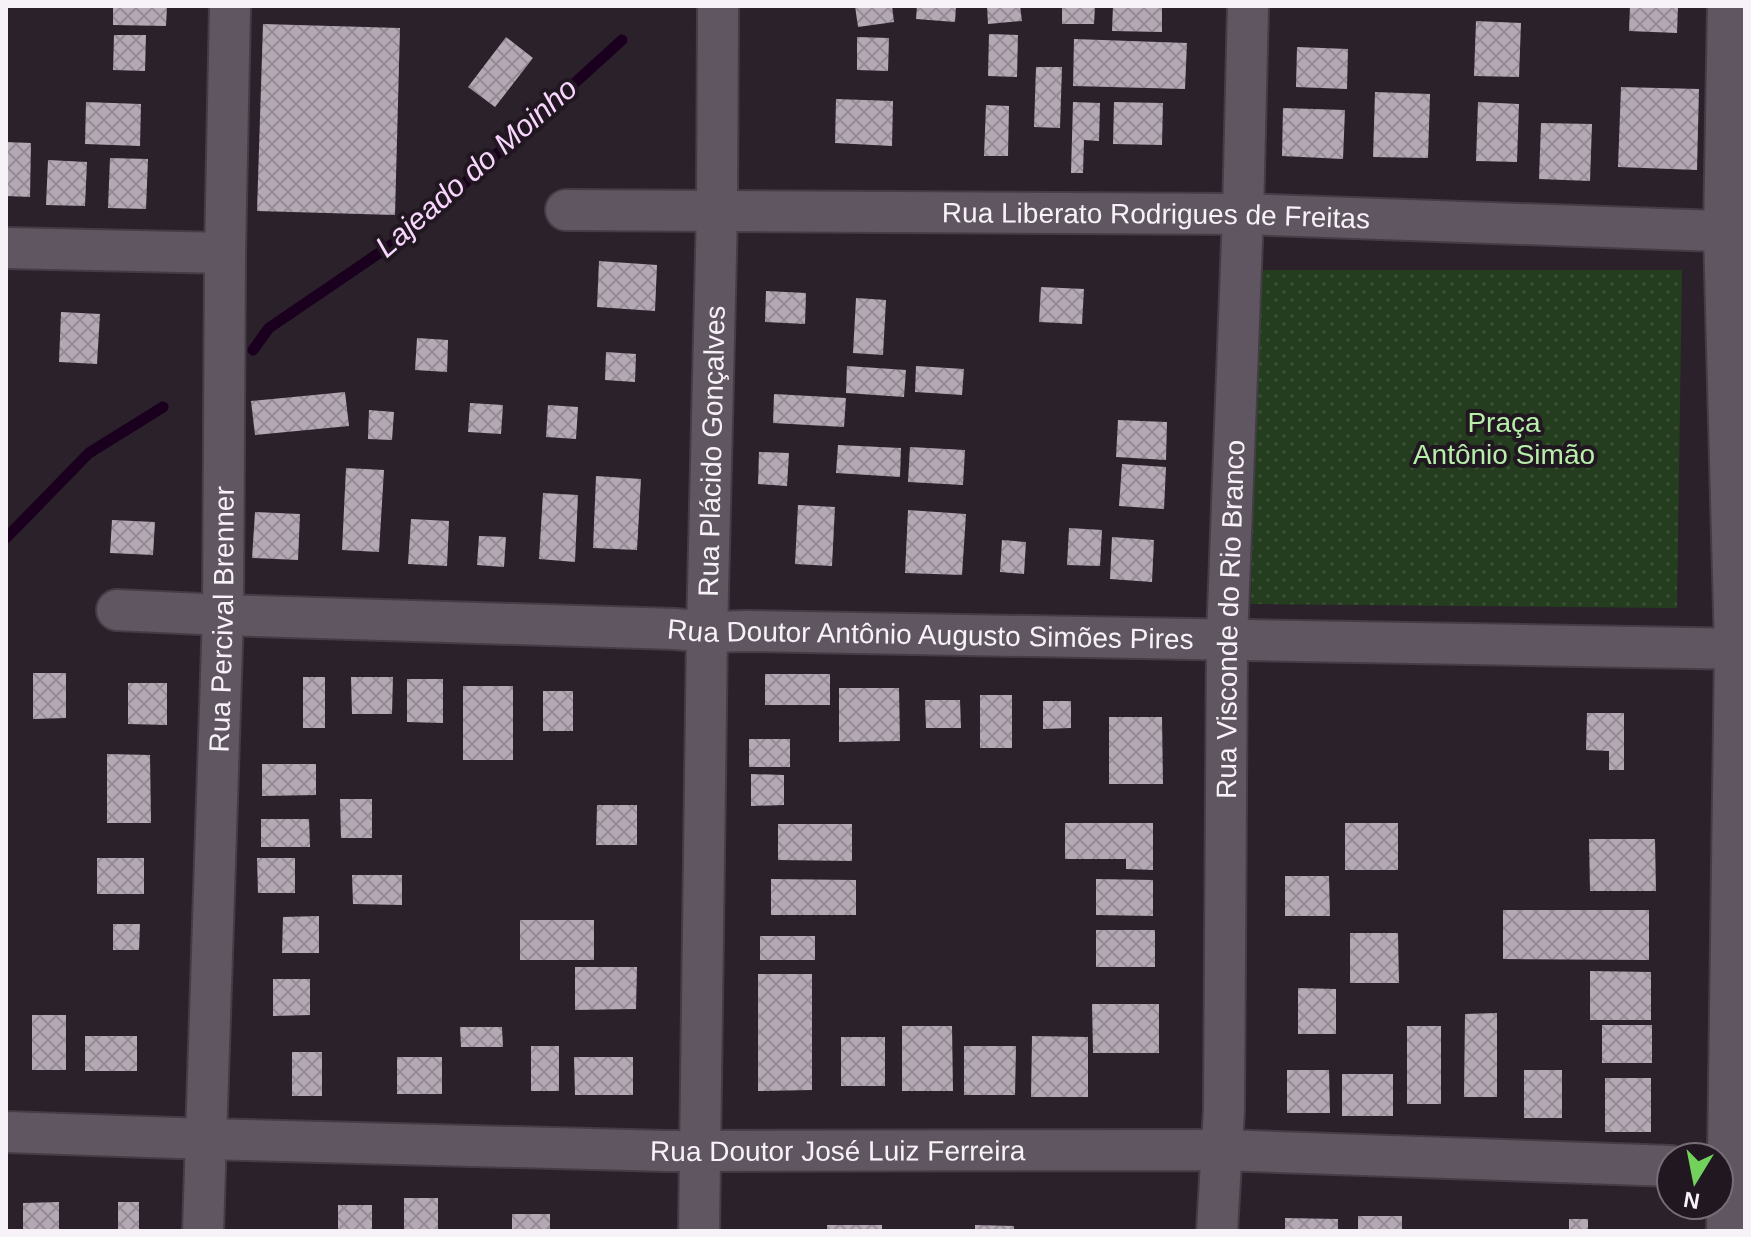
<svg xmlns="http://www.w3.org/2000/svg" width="1751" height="1237" font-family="Arial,sans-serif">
<defs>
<pattern id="park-dots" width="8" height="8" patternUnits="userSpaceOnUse" patternTransform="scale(2)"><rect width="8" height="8" fill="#253d1f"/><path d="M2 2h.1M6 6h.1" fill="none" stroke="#3b5035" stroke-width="1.8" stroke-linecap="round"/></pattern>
<pattern id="building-cross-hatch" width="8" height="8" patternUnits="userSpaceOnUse" patternTransform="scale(2)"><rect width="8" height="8" fill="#b4a8b5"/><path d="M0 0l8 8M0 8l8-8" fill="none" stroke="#948b95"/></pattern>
</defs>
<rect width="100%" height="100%" fill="#2a212a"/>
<path fill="url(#park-dots)" d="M1259 270H1682L1677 608 1251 604Z"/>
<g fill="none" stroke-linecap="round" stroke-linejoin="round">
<path stroke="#1a001e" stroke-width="11" d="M253 350 269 328 413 230 622 40
M6 538 89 453 163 407"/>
</g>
<path fill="url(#building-cross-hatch)" d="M113 6H167L166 26 113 25Z
M855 6H892L894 22 858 27Z
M917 6H956L955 22 916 19Z
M987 6H1020L1022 21 988 24Z
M1062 6H1095L1094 24H1062Z
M1113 6H1162V32L1112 31Z
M1630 6H1678L1677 33 1629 31Z
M1476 21 1521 23 1519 77 1474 76Z
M263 24 400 28 395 215 257 211Z
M989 34 1018 35 1017 77 988 76Z
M114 35H146L145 71 113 70Z
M506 37 533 58 495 107 468 87Z
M857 37 889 38 888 71 857 70Z
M1074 39 1187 43 1185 89 1073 86Z
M1297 47 1348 49 1347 89 1296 87Z
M1036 67H1062L1060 128 1034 127Z
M1621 87 1699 89 1697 170 1618 167Z
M1375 92 1430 94 1428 158 1373 157Z
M836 99 893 101 892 146 835 143Z
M86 102 141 104 140 146 85 144Z
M1073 102 1100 103 1099 141 1084 140 1083 173H1071Z
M1114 102 1163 103 1162 145 1113 144Z
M1478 102 1519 104 1517 162 1476 161Z
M986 105 1009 106 1008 156H984Z
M1283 108 1345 110 1343 159 1282 156Z
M1541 123 1592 124 1590 181 1539 179Z
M6 142 31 143 30 197 6 196Z
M110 158 148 159 146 209 108 208Z
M48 160 87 162 85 206 46 205Z
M599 261 657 265 655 311 597 307Z
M1041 287 1084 289 1082 324 1039 322Z
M766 291 806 293 805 324 765 322Z
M856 298 886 300 883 355 853 353Z
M61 312 100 314 97 364 59 362Z
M417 338 448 340 447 372 415 370Z
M606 352 636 354 635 382 605 380Z
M847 366 906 370 904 397 846 393Z
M916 366 964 369 962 395 915 392Z
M345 392 349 426 255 435 251 401Z
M774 394 846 398 844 427 773 423Z
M470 403 503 405 501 434 468 432Z
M548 405 578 407 576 439 546 437Z
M369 410 394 412 392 440 368 439Z
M1118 420 1167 422 1166 460 1116 457Z
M838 445 901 448 900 477 836 473Z
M910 447 965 450 963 485 908 482Z
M759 452 789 453 787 486 758 484Z
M1122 464 1166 467 1164 509 1119 506Z
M346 468 384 470 379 552 342 550Z
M596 476 641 479 637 550 593 548Z
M543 493 578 495 575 562 539 559Z
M798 505 835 507 832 566 795 564Z
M908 510 966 514 962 575 905 573Z
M255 512 300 514 298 560 252 558Z
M411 519 449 521 447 566 408 564Z
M112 520 155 522 153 555 110 553Z
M1069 528 1102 530 1100 566 1067 565Z
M479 536 506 537 504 567 477 565Z
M1112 537 1154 540 1152 582 1110 579Z
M1002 540 1026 542 1024 574 1000 572Z
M33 673H66V718L33 719Z
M765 674H830V705H765Z
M303 677H325V728H303Z
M351 677H393L392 714H352Z
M407 679H443V723L407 722Z
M128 683H167V725L128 724Z
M463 686H513V760H463Z
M839 688H899L900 741 839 742Z
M543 691H573V731H543Z
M980 695H1012V748H980Z
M925 700H960L961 728H926Z
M1043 701H1071V728L1043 729Z
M1587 713H1624V770H1609V751L1586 750Z
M1109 717H1162L1163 784H1109Z
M749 739H790V767H749Z
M107 754 150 755 151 823H107Z
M262 764H316V795L262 796Z
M751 774 784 775V805L751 806Z
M340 799H372V838H341Z
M597 805H637V845H596Z
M261 819H309L310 847H261Z
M1065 823H1153V870L1126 869V859H1065Z
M1345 823H1398V870H1345Z
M778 824H852V861L778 860Z
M1589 839H1655L1656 891H1590Z
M97 858H144V894H97Z
M257 858H295V893H258Z
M352 875H402V905L353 904Z
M1285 876H1329L1330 916H1285Z
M771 879 856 880V915H771Z
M1096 879 1153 880V916L1096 915Z
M1503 910H1649V960L1503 959Z
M319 916V953H282L283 917Z
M520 920H594V960H520Z
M113 924H140L139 950H113Z
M1096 930H1155V967H1096Z
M1350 933H1398L1399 983H1350Z
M760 936H815V960H760Z
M575 967H637L636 1009 575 1010Z
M1590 971 1651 972V1020H1590Z
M758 974H812V1090L758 1091Z
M273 979H310V1015L273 1016Z
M1298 988 1336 989V1034H1298Z
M1092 1004H1159V1053H1093Z
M1497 1013V1097H1464L1465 1014Z
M32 1015H66V1070H32Z
M1602 1025H1652V1063H1602Z
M902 1026H952L953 1091H902Z
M1407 1026H1441V1104H1407Z
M460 1027H502L503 1047H461Z
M85 1036H137V1071H85Z
M1032 1036 1088 1037V1097H1031Z
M841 1037H885V1086H841Z
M531 1046H559V1091H531Z
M964 1046H1016L1015 1095H964Z
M292 1052H322V1096H292Z
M397 1057H442V1094H397Z
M574 1057H633V1095H575Z
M1287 1070H1329L1330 1113H1287Z
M1524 1070H1562V1118H1524Z
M1342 1074H1393V1116H1342Z
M1605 1078H1651V1132H1605Z
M404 1198H438V1231H404Z
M59 1202V1231H23V1203Z
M118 1202H139V1231H118Z
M338 1205H372V1231H338Z
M512 1214H550V1231H512Z
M1358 1216H1402V1231H1358Z
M1285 1218 1338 1219V1231H1285Z
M1569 1219H1588V1231H1569Z
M827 1225H882V1231H827Z
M975 1225 1014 1226V1231H975Z"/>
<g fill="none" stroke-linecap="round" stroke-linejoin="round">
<defs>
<g id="street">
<path id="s1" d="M566 210 1243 214 1745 232"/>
<path d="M6 248 225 253"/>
<path id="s2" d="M117 610 223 615 675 629 707 632 746 631 1745 649"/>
<path id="s3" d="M6 1132 206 1139 667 1151 1221 1150 1671 1166"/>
<path id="s4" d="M203 1231 223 615 225 253 230 6"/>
<path id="s5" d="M699 1231 707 632 717 211 718 6"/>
<path id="s6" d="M1217 1231 1224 1110 1227 639 1243 214 1248 6"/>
<path d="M1727 1231 1735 650 1724 232 1728 6"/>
</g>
</defs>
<use href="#street" stroke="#443d45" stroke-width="44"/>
<use href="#street" stroke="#605661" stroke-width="40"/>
</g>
<g text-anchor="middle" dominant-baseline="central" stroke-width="8" stroke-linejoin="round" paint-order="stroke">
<g font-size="28" fill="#f7f1f8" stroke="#201721">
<text stroke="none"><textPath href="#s1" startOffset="590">Rua Liberato Rodrigues de Freitas</textPath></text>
<text stroke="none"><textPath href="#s5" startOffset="780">Rua Plácido Gonçalves</textPath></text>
<text stroke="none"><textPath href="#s4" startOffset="612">Rua Percival Brenner</textPath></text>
<text stroke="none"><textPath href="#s6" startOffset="612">Rua Visconde do Rio Branco</textPath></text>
<text stroke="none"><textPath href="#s2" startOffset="814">Rua Doutor Antônio Augusto Simões Pires</textPath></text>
<text stroke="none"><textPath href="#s3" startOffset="832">Rua Doutor José Luiz Ferreira</textPath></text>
</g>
<g font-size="28" fill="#b7eeaa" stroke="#201721">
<text x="1504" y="422">Praça<tspan x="1504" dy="32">Antônio Simão</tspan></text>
</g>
<g font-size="30" font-style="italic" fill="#f9d6fd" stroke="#201721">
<text transform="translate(476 167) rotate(-41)">Lajeado do Moinho</text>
</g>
</g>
<rect width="1751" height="1237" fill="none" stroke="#f7f1f8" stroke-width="16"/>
<g transform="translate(1695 1181) rotate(190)"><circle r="38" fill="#201721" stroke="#766e77" stroke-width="2"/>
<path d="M0-6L14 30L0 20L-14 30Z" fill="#73d25c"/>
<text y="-12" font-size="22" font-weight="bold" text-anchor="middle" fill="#f7f1f8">N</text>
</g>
</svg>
